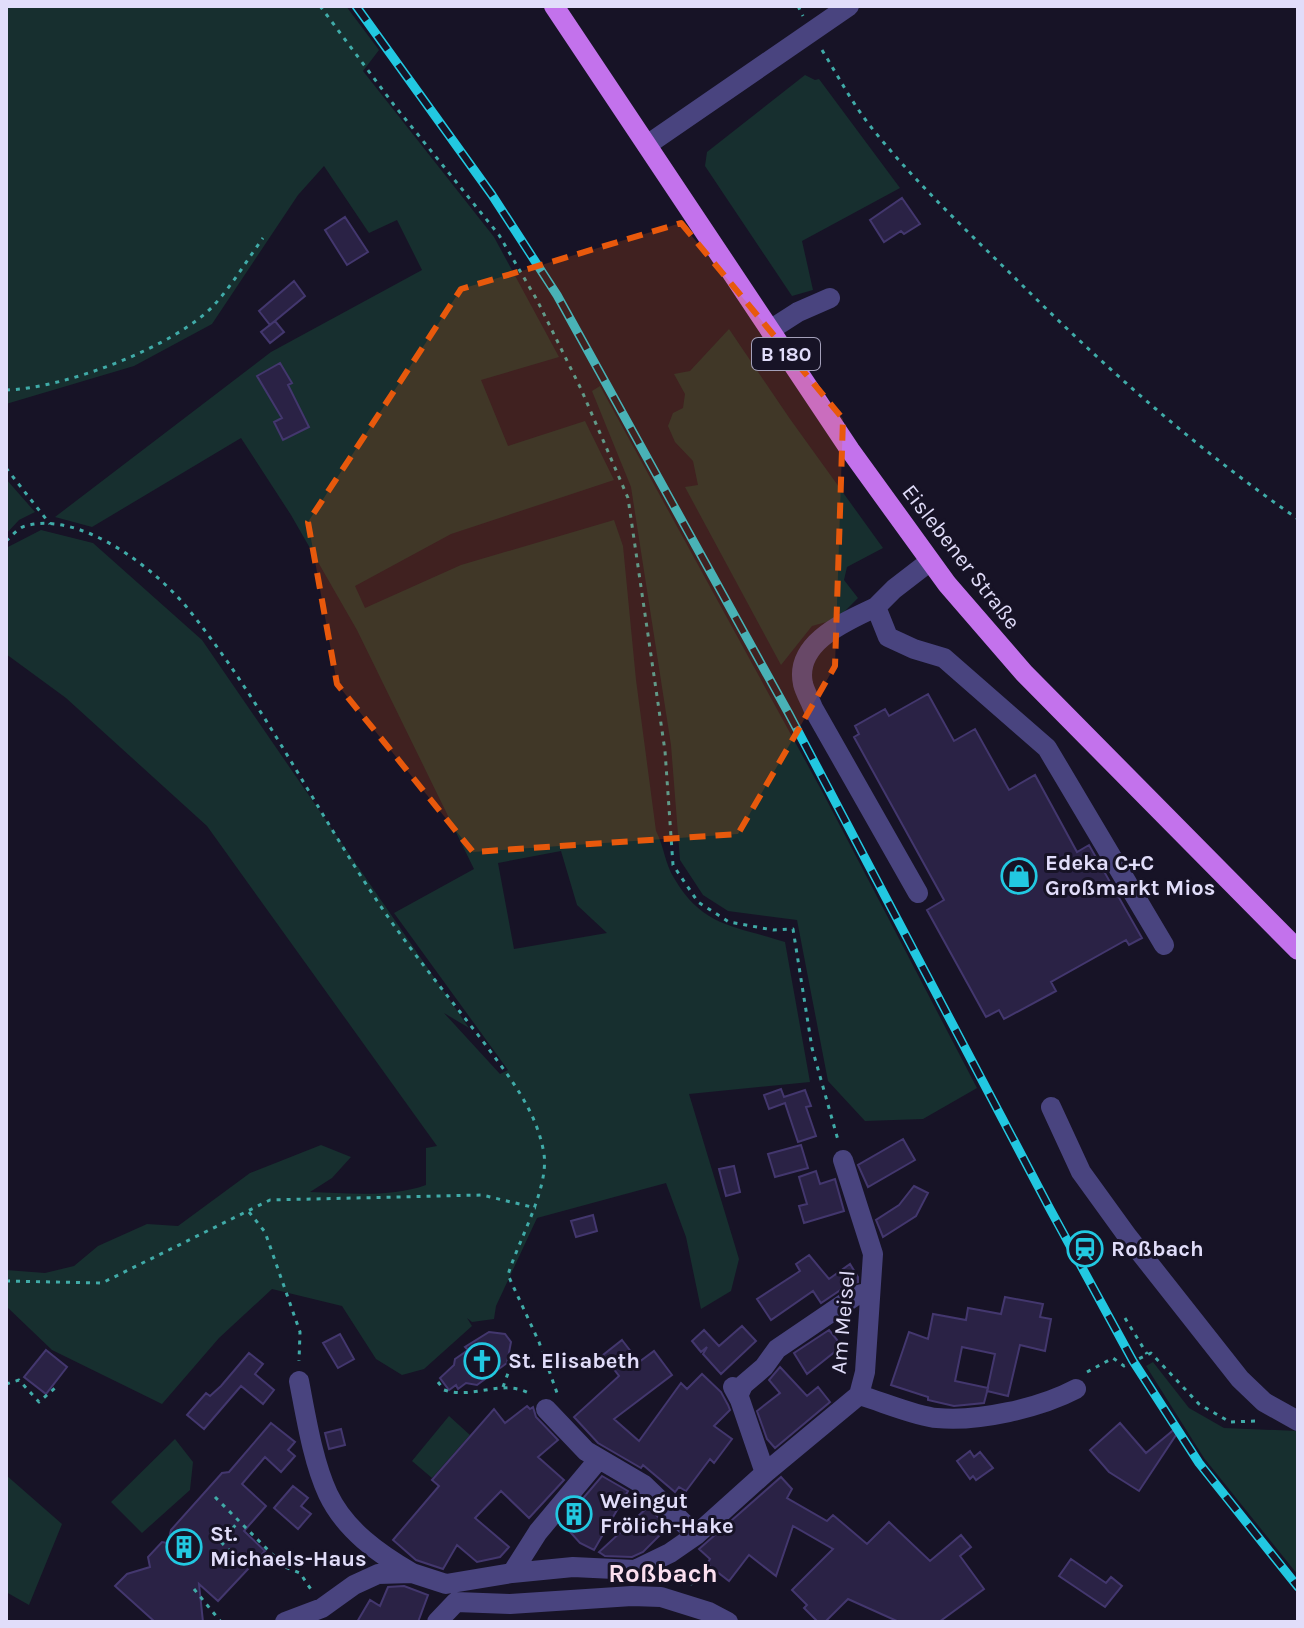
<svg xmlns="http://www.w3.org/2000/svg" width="1304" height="1628" font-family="Karla,sans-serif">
<rect width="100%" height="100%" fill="#171326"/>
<path fill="#172f2f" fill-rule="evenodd" d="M6 6H346L379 50 363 71 494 237 559 357 481 380 508 446 585 421 614 480 451 534 355 586 365 608 461 565 614 520 623 546 636 680 656 831C664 846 665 864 674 878 703 928 737 926 785 942L810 1082 689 1094 739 1259 731 1291 701 1309 686 1237 666 1183 537 1218 496 1306 494 1319 472 1322 467 1318 472 1326 424 1369 402 1375 376 1359 342 1306 272 1289 219 1338 162 1404 52 1350 6 1306V1270L45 1273 74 1266 98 1246 147 1224 178 1226 250 1173 321 1145 351 1157 332 1178 310 1192C347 1193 390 1198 426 1185V1148L437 1146 207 826 66 698 6 654V548L41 530 93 543 202 640 469 1028 444 1013 500 1074 508 1070 394 913 474 869 357 630 291 515 241 438 92 527 55 517 271 352 422 270 397 220 369 233 324 166 298 195 212 324 134 366 6 404ZM561 851 577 905 607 933 514 949 498 863Z
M805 75 815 80 819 79 900 188 802 241 813 290 792 296 705 166 707 152Z
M729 329 790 419 883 548 847 567 844 580 858 598 837 619 812 626 781 665 685 487 698 485 693 461 675 442 668 426 673 413 683 408 685 394 674 374 690 371Z
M600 386 823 793 977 1088 923 1119 865 1121 828 1081 797 920 728 911 703 895 680 860 671 745 631 487 592 391Z
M6 479 35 512 19 520 6 534Z
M1153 1362 1189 1408 1224 1428 1298 1431V1575L1204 1458 1146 1366Z
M449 1416 470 1435 432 1478 412 1461Z
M175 1439 193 1462 190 1490 142 1533 111 1502Z
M6 1475 62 1524 29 1605 6 1592Z"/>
<path fill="#2a2245" stroke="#43376e" stroke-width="2" d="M902 198 920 224 904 234 901 231 884 242 870 220Z
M345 217 368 252 347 265 325 230Z
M294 281 305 296 270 325 259 311Z
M275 321 284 332 270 343 261 332Z
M280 363 292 383 288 385 309 427 283 440 274 422 282 418 257 376Z
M928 694 954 741 975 729 1009 790 1035 775 1077 852 1089 845 1142 938 1129 945 1126 940 1051 982 1056 991 1004 1019 999 1010 986 1017 927 910 944 900 854 737 859 734 855 726 885 709 889 716Z
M781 1089 784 1097 805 1090 811 1106 806 1107 816 1136 798 1142 785 1103 769 1109 764 1095Z
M903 1139 915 1160 868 1187 858 1165Z
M801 1145 808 1168 775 1177 768 1154Z
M734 1166 740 1192 726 1196 719 1169Z
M816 1171 820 1184 835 1179 844 1211 804 1223 799 1206 807 1204 799 1177Z
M914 1186 928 1193 916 1216 883 1237 876 1220 899 1205Z
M593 1215 597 1231 576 1237 571 1221Z
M809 1255 829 1279 850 1264 858 1277V1282L848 1285 821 1303 813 1291 771 1320 757 1299 800 1271 796 1264Z
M1005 1297 1043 1304 1040 1317 1051 1319 1045 1351 1020 1345 1008 1396 987 1391 995 1354 962 1347 955 1381 988 1388 984 1403 954 1406 928 1400V1397L891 1385 909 1332 928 1339 933 1314 966 1320 968 1308 1001 1314Z
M742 1326 756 1341 721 1374 703 1354 707 1347 701 1352 692 1341 704 1330 719 1346Z
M829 1330 842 1346 807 1374 794 1353Z
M489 1332 505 1334 511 1342 507 1363 477 1385 466 1383 458 1389 456 1385 449 1390 440 1378 454 1365 455 1359 468 1350 465 1347Z
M340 1334 354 1359 338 1368 323 1343Z
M622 1340 639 1362 654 1351 672 1375 614 1419 639 1441 681 1383 687 1389 702 1374 721 1392 728 1405 730 1410 714 1426 732 1439 714 1463 710 1459 686 1491 679 1487 675 1492 643 1465 641 1468 598 1443 574 1417 619 1376 603 1355Z
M46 1350 67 1367 46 1394 24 1377Z
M249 1353 263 1364 255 1374 274 1390 263 1404 241 1386 204 1429 187 1415 206 1393 210 1396 221 1386Z
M780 1367 807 1396 818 1387 830 1402 775 1448 767 1439 757 1411 780 1393 769 1380Z
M527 1406 530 1409 533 1407 536 1417 558 1440 538 1457 564 1480 529 1518 501 1491 475 1518 509 1547 500 1557 477 1562 457 1545 443 1569 416 1560 393 1540 439 1486 432 1480 494 1409 505 1423Z
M271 1423 295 1442 288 1450 295 1456 281 1472 265 1457 242 1484 266 1506 244 1531 265 1551 218 1601 199 1584 203 1622H155L115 1586 127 1574 150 1567 148 1557 162 1542 168 1543 171 1530 222 1473 229 1472Z
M1120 1423 1146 1453 1177 1427 1180 1429 1139 1491 1109 1472 1090 1450Z
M341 1429 345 1445 329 1449 325 1433Z
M970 1451 974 1457 980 1452 993 1468 976 1480 973 1476 970 1479 957 1461Z
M602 1476 628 1491 594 1550 580 1543 562 1523Z
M781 1477 792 1489 787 1498 827 1521 833 1515 867 1544 889 1522 930 1561 961 1535 971 1547 960 1556 984 1589 939 1622H899L848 1599 825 1622H818L804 1608 807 1605 792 1590 833 1549 793 1526 776 1576 749 1555 729 1581 707 1564 710 1559 699 1549Z
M293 1486 308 1498 301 1506 311 1514 298 1529 274 1508Z
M648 1507 668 1527 643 1552 632 1557 605 1556 599 1552Z
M1071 1559 1106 1583 1111 1577 1122 1586 1105 1607 1059 1576Z
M404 1586 428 1595 418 1622H357L370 1600 380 1606 388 1587Z"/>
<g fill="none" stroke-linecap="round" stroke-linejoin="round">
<path stroke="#40aba8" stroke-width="3" stroke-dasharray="4 6" stroke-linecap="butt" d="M320 6 394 105 499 235 537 300 581 389 628 498 665 751 673 865 698 902 729 922 773 930 793 929 812 1048 838 1140
M798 6 803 16
M822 50C838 76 852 103 871 127 913 180 964 228 1013 276 1101 364 1195 448 1298 519
M6 390C63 389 177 346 215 304 233 284 247 260 263 238
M6 468 50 524
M6 541C12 536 18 528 25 526 81 510 157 570 189 610 265 705 318 815 386 914 417 959 452 1001 485 1044 510 1078 537 1111 544 1154 549 1189 518 1241 508 1275L539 1342 557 1393
M249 1212 265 1232 300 1332 299 1361
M6 1281 102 1283 270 1200 482 1195 536 1208
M1125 1318 1147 1354
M1087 1372 1113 1358 1124 1366 1151 1353 1199 1404 1230 1422 1255 1421
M438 1382 444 1390C474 1400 504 1377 532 1395
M6 1384 19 1380 39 1402 55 1388
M503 1387 515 1354
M215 1497 285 1567 300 1573 312 1591
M212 1534 221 1542 239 1521
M221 1542 229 1550
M681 1568 692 1585
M194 1589 221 1622"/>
<path stroke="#49447f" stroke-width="20" d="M647 145 849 6
M770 330 798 312 830 298
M876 607 894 589 929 562
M918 893 813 708C810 700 805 692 803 684 794 642 847 621 876 607L888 637 914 649 944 658 1047 748 1164 945
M1051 1107 1081 1172 1128 1237 1240 1379 1264 1402 1298 1421
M299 1381C306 1417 313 1462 328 1494 345 1530 379 1554 412 1573
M733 1387 740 1400 765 1473
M859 1395C880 1401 918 1417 937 1418 978 1422 1040 1408 1076 1389
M738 1396 743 1385 764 1367 777 1349 855 1296 870 1292
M546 1409 586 1451 644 1485 696 1535
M512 1573 538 1532 599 1459
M456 1602 510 1604 632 1596 661 1597 709 1612 728 1622
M285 1622 322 1608 354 1585 378 1574 412 1573 446 1584 512 1573 573 1567 635 1570 670 1553 696 1535 765 1473 859 1395 865 1372 873 1254 843 1160
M437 1622 456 1602"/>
<path stroke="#c372ec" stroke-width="20" d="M554 6 850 450 947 584 1024 673 1298 950"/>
<defs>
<path id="rail" d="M356 6 492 195 557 295 789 714 1050 1209 1133 1361 1199 1463 1298 1587"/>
</defs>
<use href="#rail" stroke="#22c8e1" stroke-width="9"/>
<use href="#rail" stroke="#171326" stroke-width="6" stroke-dasharray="18" stroke-linecap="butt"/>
</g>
<path fill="#e8590c" fill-opacity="0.2" stroke="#e8590c" stroke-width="6" stroke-dasharray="16 10" stroke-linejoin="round" d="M681 223 843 419 835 666 738 834 473 852 337 684 308 522 461 289Z"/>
<defs>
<symbol id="shop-ring" viewBox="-11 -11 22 22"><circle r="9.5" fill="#171326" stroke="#22c8e1" stroke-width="1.5"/><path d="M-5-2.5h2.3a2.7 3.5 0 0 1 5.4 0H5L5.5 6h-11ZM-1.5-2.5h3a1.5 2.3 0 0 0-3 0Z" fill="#22c8e1"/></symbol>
<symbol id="station-ring" viewBox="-11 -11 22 22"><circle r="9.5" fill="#171326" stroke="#22c8e1" stroke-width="1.5"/><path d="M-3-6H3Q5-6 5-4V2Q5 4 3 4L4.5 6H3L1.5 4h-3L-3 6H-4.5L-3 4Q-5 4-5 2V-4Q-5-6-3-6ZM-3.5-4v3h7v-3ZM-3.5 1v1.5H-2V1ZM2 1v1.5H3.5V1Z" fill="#22c8e1"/></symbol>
<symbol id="church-ring" viewBox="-11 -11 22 22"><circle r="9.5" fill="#171326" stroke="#22c8e1" stroke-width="1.5"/><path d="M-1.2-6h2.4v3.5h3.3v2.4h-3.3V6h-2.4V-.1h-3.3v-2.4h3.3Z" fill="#22c8e1"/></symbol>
<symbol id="building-ring" viewBox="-11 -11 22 22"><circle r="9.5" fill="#171326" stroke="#22c8e1" stroke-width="1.5"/><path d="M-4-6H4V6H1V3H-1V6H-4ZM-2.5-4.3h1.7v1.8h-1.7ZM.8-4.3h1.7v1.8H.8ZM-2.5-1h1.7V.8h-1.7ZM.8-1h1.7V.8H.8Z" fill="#22c8e1"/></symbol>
</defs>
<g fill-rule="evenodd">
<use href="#shop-ring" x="999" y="856" width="40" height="40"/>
<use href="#station-ring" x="1065" y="1229" width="40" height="40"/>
<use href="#church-ring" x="462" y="1341" width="40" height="40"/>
<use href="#building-ring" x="554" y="1494" width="40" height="40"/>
<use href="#building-ring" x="164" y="1527" width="40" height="40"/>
</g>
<g text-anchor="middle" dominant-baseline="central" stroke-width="6" stroke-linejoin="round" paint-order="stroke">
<rect fill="#171326" stroke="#a4a0ba" stroke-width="2" x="752" y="338" width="68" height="32" rx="6"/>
<g font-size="20" font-weight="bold" fill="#e1ddfa">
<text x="786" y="354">B 180</text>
</g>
<g font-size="22" fill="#e1ddfa" stroke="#171326">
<text transform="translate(961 557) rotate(52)">Eislebener Straße</text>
<text transform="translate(843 1322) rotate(-85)">Am Meisel</text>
</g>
<g font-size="22" font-weight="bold" fill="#e1ddfa" stroke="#171326" text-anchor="start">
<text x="1045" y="863">Edeka C+C<tspan x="1045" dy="25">Großmarkt Mios</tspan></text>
<text x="1111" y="1249">Roßbach</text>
<text x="508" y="1361">St. Elisabeth</text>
<text x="600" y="1501">Weingut<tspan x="600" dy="25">Frölich-Hake</tspan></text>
<text x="210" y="1534">St.<tspan x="210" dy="25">Michaels-Haus</tspan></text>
</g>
<g font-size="26" font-weight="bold" fill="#fbdfef" stroke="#171326">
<text x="663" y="1573">Roßbach</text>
</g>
</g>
<rect width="1304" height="1628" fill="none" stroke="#e1ddfa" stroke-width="16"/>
</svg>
